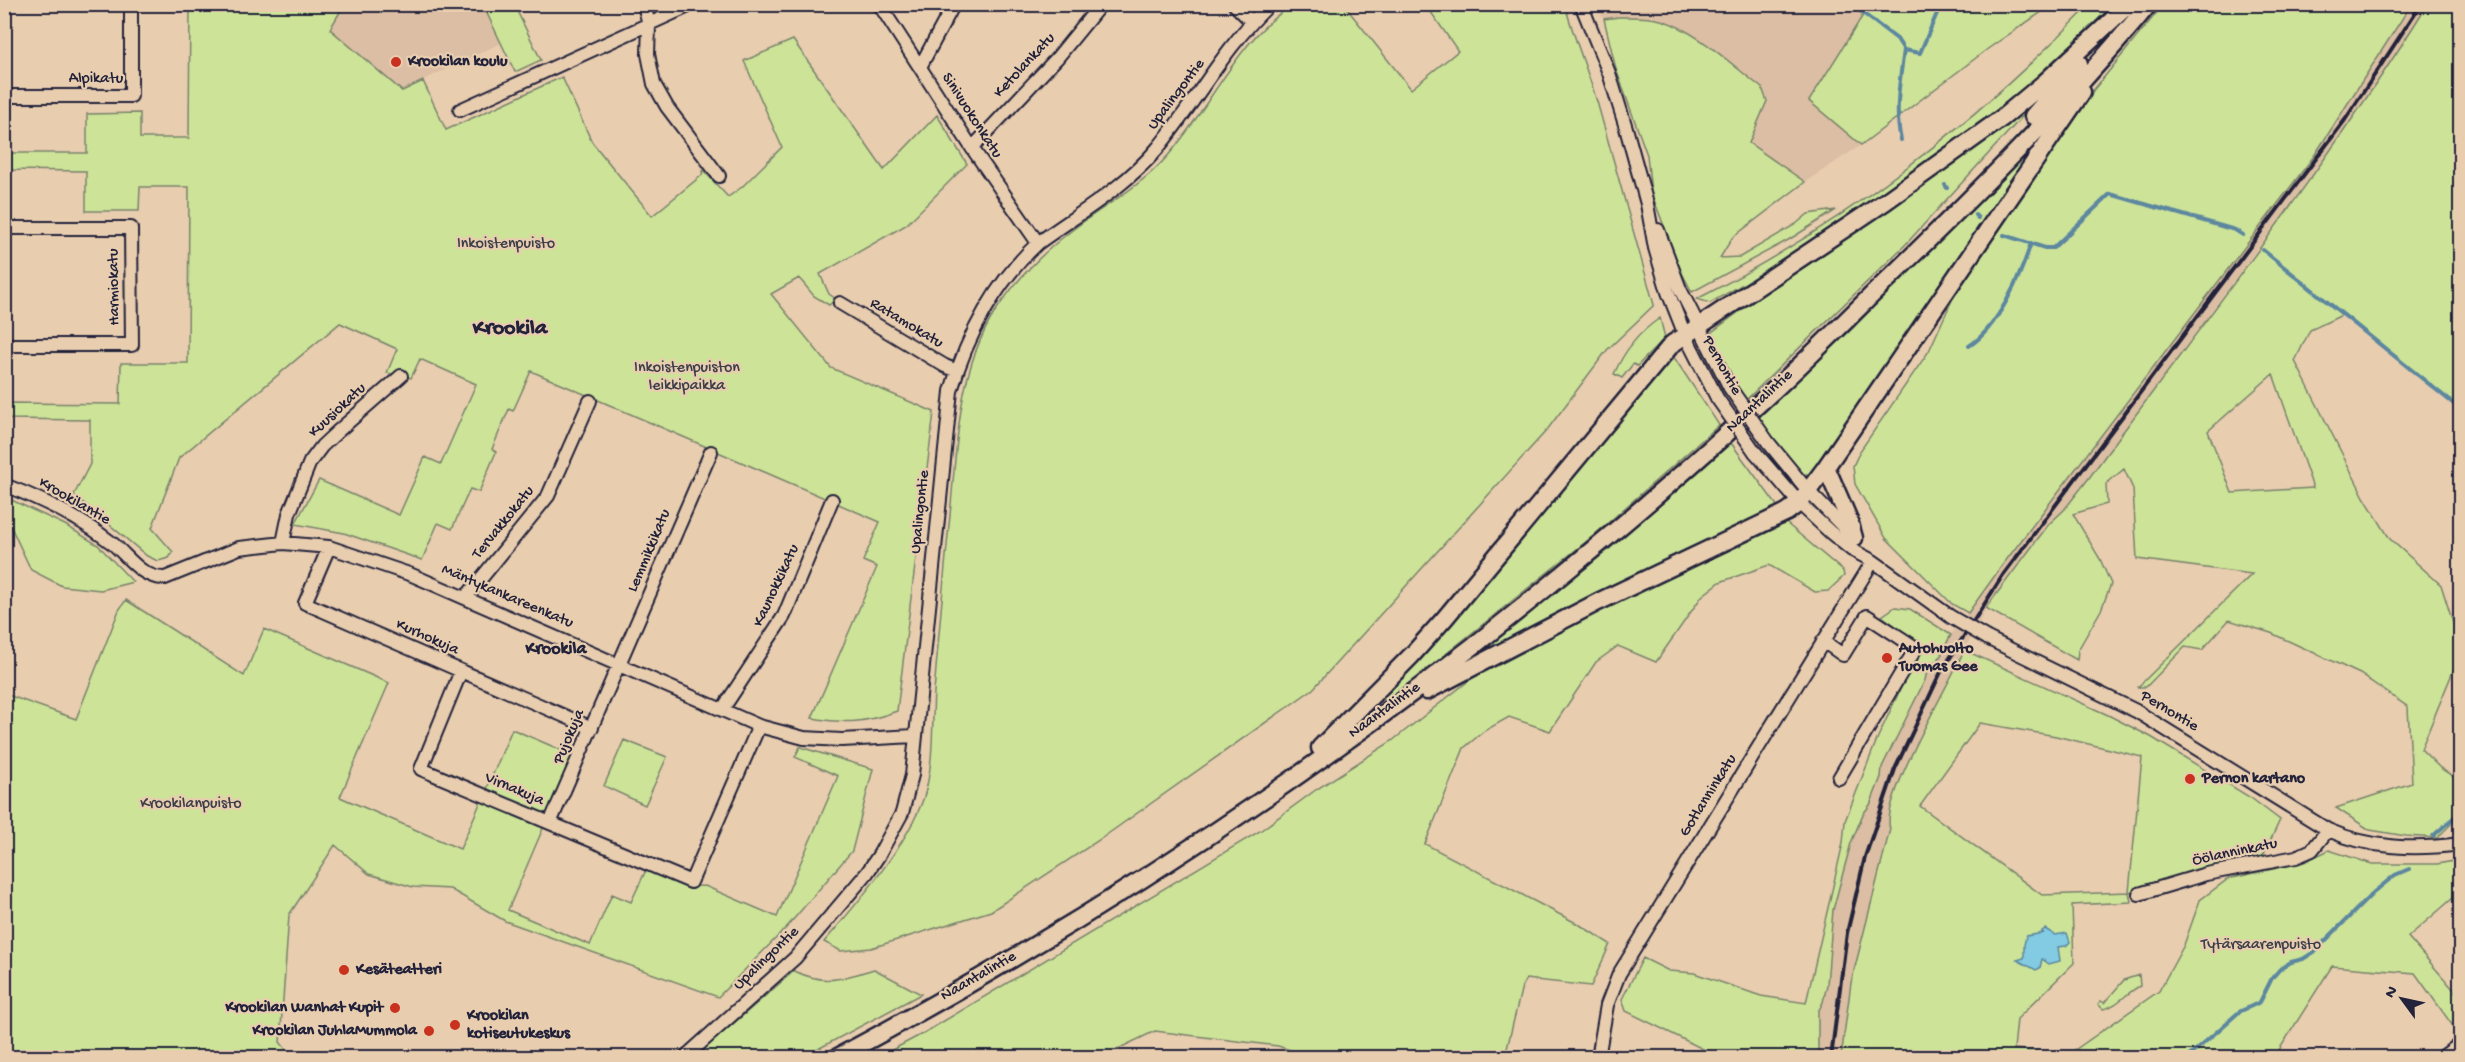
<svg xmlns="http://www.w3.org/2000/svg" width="2465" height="1062" font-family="'Gochi Hand',sans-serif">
<rect width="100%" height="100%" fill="#e8cdaf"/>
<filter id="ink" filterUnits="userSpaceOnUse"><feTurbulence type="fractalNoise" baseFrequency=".0167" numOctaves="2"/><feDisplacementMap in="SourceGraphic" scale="12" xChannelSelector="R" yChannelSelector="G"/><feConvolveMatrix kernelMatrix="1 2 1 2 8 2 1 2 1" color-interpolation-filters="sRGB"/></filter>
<g filter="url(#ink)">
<path fill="#dbbea3" d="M330 5H483L501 43 329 125Z
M1594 5H1870L1809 101 1861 145 1805 182 1748 143 1767 101 1691 35 1663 21 1643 17 1604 19Z
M2411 5H2427L2391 62 2318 166 2089 478 2064 510 2049 524 1986 608 1932 714 1894 799 1890 829 1851 983 1841 1057 1818 1058V1012L1823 1002 1827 985 1833 910 1851 843 1863 814 1870 805 1881 777 1882 767 1925 680 1928 667 1937 663 1941 657 1948 639 2001 567 2314 156Z"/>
<path fill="#cde398" stroke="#78826a" stroke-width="1.5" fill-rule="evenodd" d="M1870 4H2052V5L1989 48 1861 145 1809 101Z
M190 5H344L330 29 402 91 423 81 446 130 562 77 592 142 652 216 702 175 703 170 728 197 742 187 782 147 744 61 793 40 884 170 937 115 967 164 906 225 820 274 829 294 836 299 829 305 814 296 799 278 771 294 831 368 934 412 897 711C865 723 846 724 812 718L877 567 863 561 880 522 531 371 513 411 509 409 492 449 496 452 479 492 470 489 452 529 438 523 422 560 344 533 295 524 319 480 399 515 425 457 441 464 476 384 420 359 411 378 387 373 397 349 340 323 179 458 152 528 173 552 169 558 158 561 147 556 74 495 90 464V420L5 419V403L120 404 121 363H188L189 187H140L139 211H86V171L5 170 4 153H87V114L140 113V138H189Z
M483 5H514L541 60 515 72Z
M1293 5H1344L1411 89 1458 51 1426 5H1565C1574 39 1588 71 1598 105 1617 172 1635 239 1654 305L1607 350 1547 430 1313 689 1102 838 991 911 871 948 841 951 824 942C857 904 908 844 924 797 934 765 932 725 934 692 939 633 944 574 950 515 957 447 957 372 995 312 1016 280 1044 251 1075 228 1101 208 1131 192 1155 169 1203 124 1236 37 1293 5Z
M2090 5H2112L2057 61 2028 87 1953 146 1782 262 1710 303 1697 299C1843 225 1977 122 2090 5Z
M2163 5H2411L2314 156 2001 567 1968 613 1952 604 1886 538 1855 484 1853 466 1860 451 1929 351 1957 289 2087 98Z
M2427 5H2460V409L2342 315 2310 330 2295 361 2364 497 2390 539 2441 585 2460 645V654L2421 749 2440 768 2460 781V823L2454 821 2437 838 2406 836 2370 830 2336 808 2412 783 2408 707 2360 674 2271 633 2229 620 2202 650 2185 647 2146 687H2138L2252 574 2137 559 2133 489 2124 469 2106 484 2107 504 2073 514 2100 559 2111 584 2101 610 2078 650 2077 660 1986 608 2049 524 2064 510 2089 478C2203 322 2325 169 2427 5ZM2273 374 2313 488 2232 493 2208 431Z
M1619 17C1633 17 1647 16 1661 20 1696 30 1733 66 1762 88L1767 101 1749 143 1805 182 1732 238 1720 258 1740 257 1796 224 1808 214 1836 210 1790 239 1692 292 1682 273 1651 192 1647 155 1616 69 1604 19Z
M2042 95 1906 244 1745 401 1723 364 1710 337 1712 332 1798 268Z
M2053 122 1814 471 1809 474H1800L1758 418 1854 327Z
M1660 318 1665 338 1637 366 1633 364 1622 378 1614 374C1625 350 1638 333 1660 318Z
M1673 356 1719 425 1593 536 1386 702 1380 694Z
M1731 443 1778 507 1479 656 1478 654 1607 551Z
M5 497 65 525 98 545 133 582 101 590 62 586 31 570 5 514Z
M1786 523 1843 571 1844 576 1828 591 1815 592 1769 565 1720 582 1702 596 1656 662 1618 646 1596 662 1550 731 1509 717 1484 731 1464 748 1425 844 1580 925 1610 944 1591 986 1526 979 1522 986 1505 1057H1312L1278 1046 1155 1031 1101 1057 877 1058 924 1033 1260 831 1317 789 1392 741 1485 668 1691 566Z
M126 600 244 676 264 629 389 683 340 797 460 849 482 799 544 826 508 910 590 945 612 894 631 902 646 870C665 878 684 888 705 886L777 917 838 776 795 757 800 747 873 769 852 851 786 928 718 997 505 921 450 889 413 887 369 874 335 845 289 915 280 1042 292 1057 5 1058V694L76 719 119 610Z
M1895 607 1910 609 1951 635C1942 649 1945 658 1928 667L1925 680 1882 767 1881 777 1870 805 1863 814 1851 843 1833 910 1827 985 1823 1002 1818 1012V1057H1719L1626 1011 1622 999 1643 958 1669 971 1694 973 1761 996 1806 1003 1843 843 1845 821 1878 737 1921 645 1882 616Z
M1964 650 2108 715 2151 737 2251 798 2280 820 2262 858 2129 892 2131 902 2072 905 2074 963 2017 1019 2014 1049 2069 1054 2159 991 2184 945 2200 900 2228 879 2304 862 2329 850 2372 864H2437L2460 860V892L2408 937 2460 997V1023L2455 1029 2415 973 2332 966 2279 1050 2283 1057 1841 1058 1851 983 1890 829C1880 798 1950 685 1964 650ZM1980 723 2056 736 2142 757 2129 892 2042 895 1920 806Z
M512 729 575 756 548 817 486 791Z
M624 740 667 757 645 805 604 786Z
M874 969 921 994 803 1057H695L794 971C828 986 840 979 874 969Z
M2139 975 2140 986C2127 992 2118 1006 2103 1009L2098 1004 2101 1001 2104 1003 2124 980Z"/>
<path fill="#82cbe2" stroke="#5c879f" stroke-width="1.5" d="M2045 929 2055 935 2067 933 2070 942 2066 946 2058 947 2060 961 2049 964 2042 959 2040 968 2036 970 2017 960 2024 958V945L2026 936 2044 933 2041 932Z"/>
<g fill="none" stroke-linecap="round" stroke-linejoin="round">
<path stroke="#5c879f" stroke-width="4" d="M1860 11 1897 39 1904 50
M1901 140C1894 110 1900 80 1904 50L1920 53 1941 4
M1945 185 1947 188
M1975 215 1978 218
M2004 235 2045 248H2053L2110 194 2235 230 2243 235
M2263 250 2460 409
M1969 346C1998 328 2021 275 2031 243
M2433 836 2460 812
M2187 1058 2239 1012 2260 1002 2272 978 2280 969 2291 962 2303 959 2314 952 2374 892 2395 875 2409 869"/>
<defs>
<path id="minor" d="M644 4 649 25 648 54 654 84 667 107 719 176
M879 4 972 148 1038 243
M1234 4 1252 22
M1581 4 1609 73 1626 128 1647 204 1655 248 1668 292 1685 335 1717 398
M920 67 954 4
M4 96H131V4
M460 110 693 4
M972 148 1057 58 1101 4
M4 228H131L132 345H4
M1658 230 1680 289 1730 388
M840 303 945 366 957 371
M1768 442 1809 492 1853 537
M1755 452 1799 503 1830 532 1852 550 1873 561 1951 617
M4 485C42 499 80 518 112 543 128 556 142 579 165 578L239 548 283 543 329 547 412 575 759 726 804 738 842 740 914 736
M283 543 289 514 310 462 322 446 337 432 401 376
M329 547 305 603 592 728
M466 597 548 496 590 401
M1987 638 2136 711 2328 830C2371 849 2415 850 2460 844
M1823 641 1843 655 1867 616 1916 648 1839 778
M461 671 421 769 691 882 759 726
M722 710 784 616 832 500
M550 823 711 452
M2139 894 2206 874 2296 857 2312 850 2328 830
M684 1058 795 958 867 873 879 855 902 813 912 775 951 391C967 335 996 282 1038 243 1078 214 1125 187 1157 149 1196 102 1225 46 1270 4
M1598 1058 1607 1005 1619 974 1873 561
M2441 1058 2460 1044"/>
<path id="major" d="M2033 116 2079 63
M1826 467 1849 520 1854 538
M1427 691 1598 602 1787 512 1799 503 1826 467 2082 92
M1320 748 1412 655 1445 618 1672 344 1886 201 2002 118 2044 83 2124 9
M836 1058C1088 923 1330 765 1551 584 1623 525 1695 464 1763 400 1803 364 1841 325 1879 288 1973 197 2066 105 2149 4"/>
</defs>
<use href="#minor" stroke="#22223b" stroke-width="16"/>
<use href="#major" stroke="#22223b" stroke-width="21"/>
<use href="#minor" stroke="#e8cdaf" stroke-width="12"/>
<use href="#major" stroke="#e8cdaf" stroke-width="16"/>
<path stroke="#22223b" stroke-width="4" d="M1831 1058 1847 933 1865 857 1895 769 1941 672 2003 575 2345 120 2421 4"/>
<defs>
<path id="minor-bridge" d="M1730 388 1768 442
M1717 398 1755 452
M1951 617 1987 638"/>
</defs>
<use href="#minor-bridge" stroke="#22223b" stroke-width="16" stroke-linecap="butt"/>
<use href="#minor-bridge" stroke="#e8cdaf" stroke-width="12"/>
</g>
</g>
<g fill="#c8321e" stroke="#e8cdaf" stroke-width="2">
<circle cx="396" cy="62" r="6"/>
<circle cx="1887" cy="658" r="6"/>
<circle cx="2190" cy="779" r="6"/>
<circle cx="344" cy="970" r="6"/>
<circle cx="395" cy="1008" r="6"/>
<circle cx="455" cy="1025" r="6"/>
<circle cx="429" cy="1031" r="6"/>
</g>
<g text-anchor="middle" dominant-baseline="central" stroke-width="4.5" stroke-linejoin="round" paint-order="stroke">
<g font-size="16" font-weight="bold" fill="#22223b" stroke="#e8cdaf" text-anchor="start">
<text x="408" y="62">Krookilan koulu</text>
<text x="1899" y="649">Autohuolto<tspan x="1899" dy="18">Tuomas Gee</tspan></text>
<text x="2202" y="779">Pernon kartano</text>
<text x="356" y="970">Kesäteatteri</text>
<text x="383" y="1008" text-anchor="end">Krookilan Wanhat Kupit</text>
<text x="467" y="1016">Krookilan<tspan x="467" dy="18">kotiseutukeskus</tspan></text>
<text x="417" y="1031" text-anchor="end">Krookilan JuhlaMummola</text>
</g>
<g font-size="16" fill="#22223b" stroke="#e8cdaf">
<text transform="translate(1025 66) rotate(-47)">Ketolankatu</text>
<text x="96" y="79">Alpikatu</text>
<text transform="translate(1177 95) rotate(-53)">Upalingontie</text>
<text transform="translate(971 116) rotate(57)">Sinivuokonkatu</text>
<text transform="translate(115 287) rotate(-91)">Harmiokatu</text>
<text transform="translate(906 324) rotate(31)">Ratamokatu</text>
<text transform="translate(1721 366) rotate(61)">Pernontie</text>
<text transform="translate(1760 402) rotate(-43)">Naantalintie</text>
<text transform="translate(338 411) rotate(-43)">Kuusiokatu</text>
<text transform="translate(74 502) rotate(30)">Krookilantie</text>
<text transform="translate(921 512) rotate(-84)">Upalingontie</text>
<text transform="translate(504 523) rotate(-51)">Tervakkokatu</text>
<text transform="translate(650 551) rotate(-67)">Lemmikkikatu</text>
<text transform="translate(777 586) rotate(-65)">Kaunokkikatu</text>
<text transform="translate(507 597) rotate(23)">Mäntykankareenkatu</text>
<text transform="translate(427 638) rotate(24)">Kurhokuja</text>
<text transform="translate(1385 711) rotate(-36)">Naantalintie</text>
<text transform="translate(2169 712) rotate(31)">Pernontie</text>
<text transform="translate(570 737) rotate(-67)">Pujokuja</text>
<text transform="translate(514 790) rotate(23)">Virnakuja</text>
<text transform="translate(1709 796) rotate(-58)">Gotlanninkatu</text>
<text transform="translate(2235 853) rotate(-12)">Öölanninkatu</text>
<text transform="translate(767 959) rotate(-44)">Upalingontie</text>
<text transform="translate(979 977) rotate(-30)">Naantalintie</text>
</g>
<g font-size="16" fill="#3c3f49" stroke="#e8cdaf">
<text x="506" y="244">Inkoistenpuisto</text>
<text x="687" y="368">Inkoistenpuiston<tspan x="687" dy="18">leikkipaikka</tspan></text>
<text x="191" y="804">Krookilanpuisto</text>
<text x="2261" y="945">Tytärsaarenpuisto</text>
</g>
<g font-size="18" font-weight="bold" fill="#22223b" stroke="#e8cdaf">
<text x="556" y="649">Krookila</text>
</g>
<g font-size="22" font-weight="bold" fill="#22223b" stroke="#e8cdaf">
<text x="510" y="329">Krookila</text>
</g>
</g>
<rect width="2465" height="1062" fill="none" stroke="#e8cdaf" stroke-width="24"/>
<rect x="12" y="12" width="2441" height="1038" fill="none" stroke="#22223b" stroke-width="2" filter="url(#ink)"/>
<g transform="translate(2402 999) rotate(303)" stroke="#e8cdaf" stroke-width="4.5" paint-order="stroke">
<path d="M0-4.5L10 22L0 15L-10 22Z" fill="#22223b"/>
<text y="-9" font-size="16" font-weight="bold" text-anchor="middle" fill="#22223b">N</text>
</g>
</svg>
